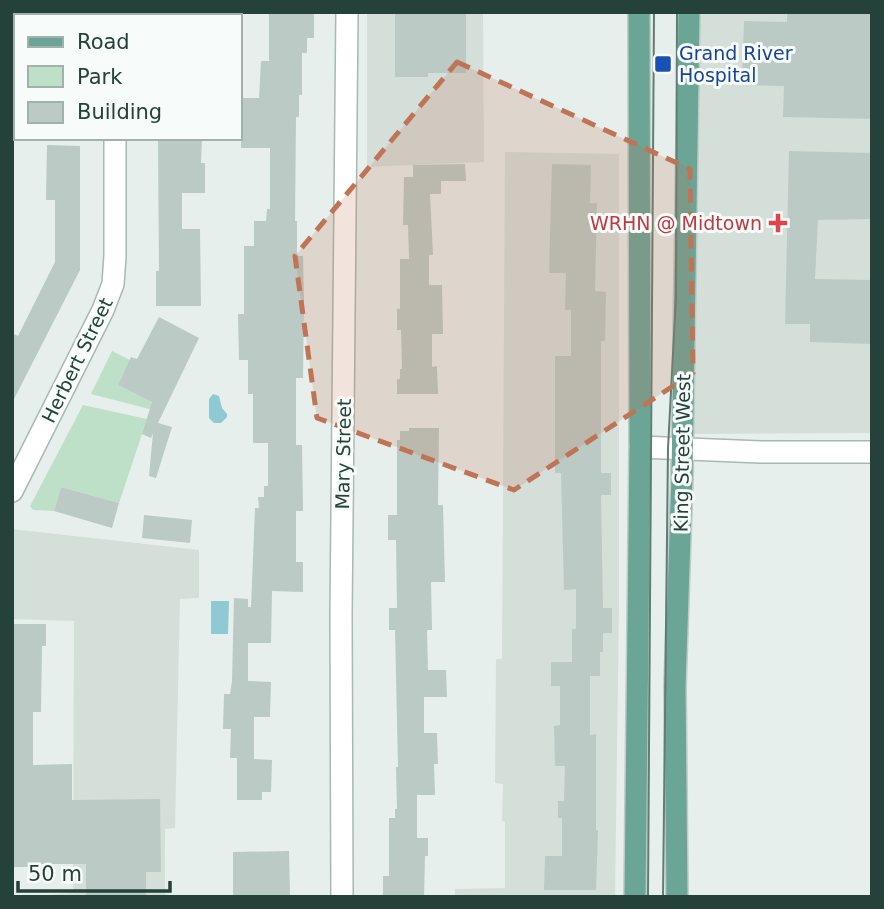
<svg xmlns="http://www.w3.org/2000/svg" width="884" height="909" font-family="'DejaVu Sans',sans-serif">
<rect width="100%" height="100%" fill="#e6efeb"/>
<path fill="#d4dfda" d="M367 12H483L484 162 367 167Z
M685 12H872V433L683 434Z
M505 152 619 154V607L615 897H455V889L505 888V822L502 821 503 784 495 783 496 659H502Z
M12 529 199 550V598L180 599 175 828 165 829V894L174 897H21L73 893 74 621 12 619Z"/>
<path fill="#bfe0c8" d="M112 351 130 360 118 385 165 408 161 412 91 394Z
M83 405 147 419 119 503 61 487 54 511 33 510 30 506Z"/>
<path fill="#8ec9d4" d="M213 394 219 396 222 408 227 414V417L221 423H214L209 418V399Z
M211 601H229L228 634H211Z"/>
<path fill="#bbcac4" d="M269 12H314V38H307V53H302V95H299V117H296L295 221H297V253L298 256H303L304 301 303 378H296V445H302L303 511H296V562H303V592L272 591 271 643H248V681L271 682 270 717H254V759L272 760 271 792H262V800H237V758H230L231 729H223L224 694H230L232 681 234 598 248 599V607H251L255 508H259L258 497H264V486H268V443H253V394H248V360H239L238 314H244V246H254V221H266L267 209H270V148H241L242 98H259L261 61H269Z
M395 12H466V73H428V77H395Z
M787 12H872V119L783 117 784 86 742 85 744 21 787 22Z
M158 138H202L201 163H205V193H182V229H200L201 306H156V271H159Z
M47 145 80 146V270L12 403V333L18 336 55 262V200H46Z
M789 151 872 153V219L818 220 815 279 872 280V344L810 342V324H785Z
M465 164 466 181H441V194H430L433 255H429V285H442L443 334H432V367L437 366 438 394H397V379H400V369H402L401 330H397V309H400V259H409L408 225H403L404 177H413V165Z
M552 164 591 165 590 203H597L595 291 606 292 605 341H601V473H611V495H601L603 608H612V633H603V652H600V676H590V735L596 734V830H598L596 890H544L545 856H562V818H558V801H564L565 766H555L554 726 560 725V686H551V662H572V629H576V589L564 590 561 473H555V356H571V310H565L566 273H549Z
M159 317 199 338 158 423 172 427 156 478 149 476 153 433 151 438 142 434 152 402 118 385 131 357 137 359Z
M409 428H439L438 505H443L445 582H431L432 630H427L428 670H446L447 697H424V733H437L438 764H434L435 795H417V838H428V856H425L424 897H383V876H389V818H395V809H397L396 767H398L395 630H389V608H397L396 540H388V515H397V440H400V431H409Z
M61 487 119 503 112 528 54 511Z
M144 515 192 520 190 543 142 538Z
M12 624H46V646H42L41 712H33V765L72 764V800L160 799 161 872H146V897H86V864H37V867H12Z
M289 851 290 897H233V852Z"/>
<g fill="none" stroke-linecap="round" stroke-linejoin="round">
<defs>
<path id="minor" d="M115 12V16
M640 447 761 452H872
M12 491 103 310 113 284 115 256V138
M342 897 341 615 347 12"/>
<path id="major" d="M635 897 640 447 639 12
M677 897 675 686 682 476 689 12"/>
</defs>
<use href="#minor" stroke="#a8b8b2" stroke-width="24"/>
<use href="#major" stroke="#c2cac8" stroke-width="24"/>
<use href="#minor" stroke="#fff" stroke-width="21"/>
<use href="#major" stroke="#6aa596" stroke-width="21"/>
<path stroke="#5f7d75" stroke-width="2" d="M648 897 654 12
M663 897 668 448 676 297 677 12"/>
</g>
<path fill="#c07456" fill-opacity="0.2" stroke="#c07456" stroke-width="5" stroke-dasharray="14 9" stroke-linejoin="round" d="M457 62 690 169 693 373 514 490 317 418 295 256Z"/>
<rect fill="#1a4fb4" stroke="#f7fbf9" stroke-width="2.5" x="654" y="55" width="18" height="18" rx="3.5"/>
<path fill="#e0444e" stroke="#f7fbf9" stroke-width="2.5" d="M774.5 212.5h7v7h7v7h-7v7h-7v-7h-7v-7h7z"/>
<g text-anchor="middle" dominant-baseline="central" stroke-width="6" stroke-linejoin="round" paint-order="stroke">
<g font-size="19" fill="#164399" stroke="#f7fbf9" text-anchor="start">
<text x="679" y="53">Grand River<tspan x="679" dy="22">Hospital</tspan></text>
</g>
<g font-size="19" fill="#be3a42" stroke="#f7fbf9" text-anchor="end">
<text x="762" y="223">WRHN @ Midtown</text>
</g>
<g font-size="19" fill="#24423a" stroke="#f7fbf9">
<text transform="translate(77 360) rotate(-64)">Herbert Street</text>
<text transform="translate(682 453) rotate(-89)">King Street West</text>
<text transform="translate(343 454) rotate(-89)">Mary Street</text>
</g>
</g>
<rect width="884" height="909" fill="none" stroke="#24423a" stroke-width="28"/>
<rect x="14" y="14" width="228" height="126" fill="#f7fbf9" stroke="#a3b1ad" stroke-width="2"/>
<rect x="28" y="37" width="35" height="10" fill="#6aa596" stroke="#a3b1ad" stroke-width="2"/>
<text x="77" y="49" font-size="21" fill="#24423a">Road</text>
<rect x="28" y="66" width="35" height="21" fill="#bfe0c8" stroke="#a3b1ad" stroke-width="2"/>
<text x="77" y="84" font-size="21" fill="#24423a">Park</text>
<rect x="28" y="102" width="35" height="21" fill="#bbcac4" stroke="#a3b1ad" stroke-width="2"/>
<text x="77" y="119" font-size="21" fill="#24423a">Building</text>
<path d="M18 881v10h152v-10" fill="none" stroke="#24423a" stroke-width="3.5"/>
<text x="28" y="881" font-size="21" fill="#24423a" stroke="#f7fbf9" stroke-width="5" paint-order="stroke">50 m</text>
</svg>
